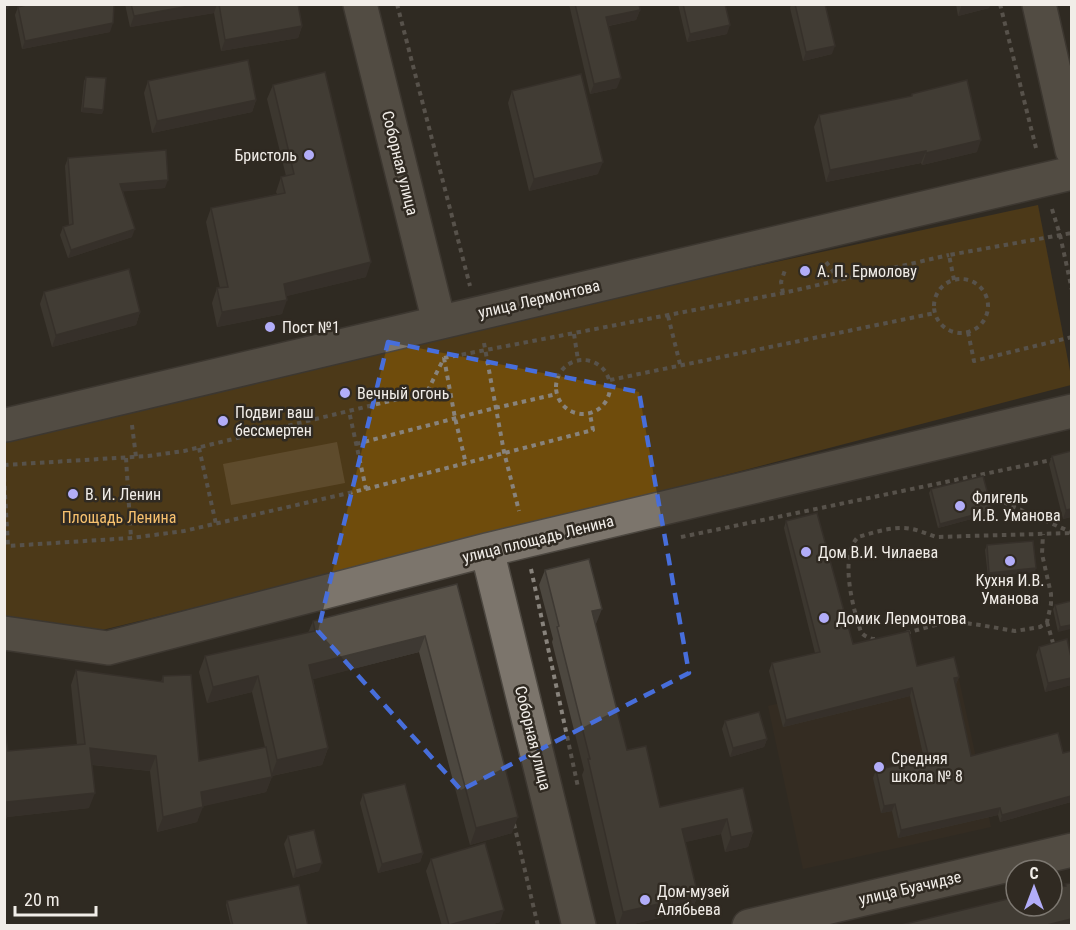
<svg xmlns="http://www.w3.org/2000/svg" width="1076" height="930" font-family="'Roboto Condensed',sans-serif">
<rect width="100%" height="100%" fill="#302a22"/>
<path fill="#3a3023" d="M955 661 991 827 803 869 768 706Z"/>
<path fill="#6f4c0c" d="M1038 205 1071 376V385L483 538 94 632 5 619V434L435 336Z"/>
<path fill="#987339" d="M337 442 345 483 231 505 223 464Z"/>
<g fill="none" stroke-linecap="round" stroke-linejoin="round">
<defs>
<path id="minor" d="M360 4 439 322
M1039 4 1072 150
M6 425 1072 173
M487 550 579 926
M4 633 108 648 487 550 1072 411
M749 926 1072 850"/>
</defs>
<use href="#minor" stroke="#4c4740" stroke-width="36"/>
<path stroke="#88837c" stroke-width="4" stroke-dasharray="4.5 4.5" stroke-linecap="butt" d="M397 4 470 286
M1000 4 1037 152
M1052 209 1060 235 1072 290
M826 262 833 271 836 282
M934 306a27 27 0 1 1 54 0a27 27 0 1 1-54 0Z
M954 280 949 255 1072 233
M783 293 781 282 785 270
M668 316 680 364
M968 332 974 361 1072 337
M574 334 578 360
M484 343 504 452 519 511
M444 358 783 293 949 255
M444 358 455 418 466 464
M556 387a27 27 0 1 1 54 0a27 27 0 1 1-54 0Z
M610 380 935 313
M132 425 136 457
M356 444 495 408 557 394
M199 448 216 524
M126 458 131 538
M4 465 148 456 184 451 427 392 444 358
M4 477 8 546 131 538 184 531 366 489 349 411
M366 489 593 430 590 414
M986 498 996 499 1071 532
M681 537 1056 459
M531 569 578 787
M1047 622 1053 643H1056
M906 633 950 621 980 625 1015 631 1040 627 1047 622 1051 604V594L1042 554 1043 534
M875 639C870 639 864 636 861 632 853 609 839 556 858 537 872 533 887 528 902 528 914 528 925 533 936 537L1072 533
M514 824 538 926"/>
<use href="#minor" stroke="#7c756c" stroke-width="33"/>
</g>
<path fill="#4c473f" d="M125 4H298L302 26 298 38 221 51 214 13 130 27Z
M569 4H639L640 10 636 20 609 26 617 88 590 94Z
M678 4H725L727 34 687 42Z
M791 4H825L832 54 803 61 790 8Z
M956 4H990L989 8 958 16Z
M18 7 110 32 22 49 15 15Z
M86 77 103 110 102 114 81 112 84 81Z
M148 81 256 100 252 112 152 133 144 93Z
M273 85 366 277 286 296 282 314 217 327 212 303 217 288H220L206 222 211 208 277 194 276 192 281 177 286 176 267 99Z
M512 91 598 174 529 191 508 103Z
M912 94 977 152 922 165 921 163 826 182 814 127 819 115 911 96Z
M68 158 165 188 123 191 132 237 68 258 60 235 63 227 69 225 65 166Z
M44 292 140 312 136 325 52 347 40 304Z
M1071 451V517L1063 519 1049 464 1052 456Z
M931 489 992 510 990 514 938 528 929 493Z
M786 521 853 644 917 666 959 677 956 684 955 685 971 756 1063 753 1071 751V802L1000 822 998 815 898 838 892 811 881 813 873 778 876 770 924 759 910 696 783 727 769 671 772 663 815 653 784 528Z
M987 545 1035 572 988 577 985 550Z
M545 570 596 624H595L627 750 660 807 743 788 753 832 748 847 725 852 721 834 685 842 698 895 692 910 625 926H617L582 775 584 770 552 642 553 639 539 585Z
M457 584 512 833 470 845 419 652 313 679 328 748 322 765 272 776 266 792 202 806 197 822 157 832 150 771 92 765 89 808 7 817 4 823V723L8 751 77 745 71 685 76 670 161 682 163 676 199 761 265 747 252 692 207 703 199 672 205 656 308 633 313 621Z
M1071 601 1058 632 1053 609 1055 605Z
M1039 647 1071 657V685L1045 692 1036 655Z
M725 721 767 739 764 747 730 757 722 729Z
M363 794 423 853 420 862 378 873 360 803Z
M288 836 319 871 293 878 284 844Z
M431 859 500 922 486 926H442L426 871Z
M227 901 308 926H231L226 905Z"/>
<path fill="#3e3933" d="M4 4H10L8 9 4 10Z
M200 4H217L214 13 130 27 134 16Z
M962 4H990L989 8 958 16Z
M640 10 636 20 603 27 606 17Z
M113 23 110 32 22 49 25 41Z
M730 25 727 34 687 42 690 34Z
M302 26 298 38 221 51 225 40Z
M835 46 832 54 803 61 806 52Z
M621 78 617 88 590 94 594 84Z
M256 100 252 112 152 133 157 121Z
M83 108 103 110 102 114 81 112Z
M981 140 977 152 922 165 926 153Z
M926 151 921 163 826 182 830 170Z
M603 162 598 174 529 191 534 179Z
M168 180 165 188 117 192 120 184Z
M135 229 132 237 68 258 71 250Z
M371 262 366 277 279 298 284 284Z
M287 300 282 314 217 327 222 312Z
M140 312 136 325 52 347 56 335Z
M1071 509V517L1063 519 1066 510Z
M992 510 990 514 938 528 940 524Z
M1036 568 1035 572 988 577 989 573Z
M602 609 596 624 586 626 592 611Z
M1071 625V629L1058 632 1060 627Z
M425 636 419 652 303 682 309 665Z
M258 676 252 692 207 703 213 687Z
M959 677 956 684 951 686 954 678Z
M1071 678V685L1045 692 1048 683Z
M912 688 910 696 783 727 786 720Z
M767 739 764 747 730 757 733 748Z
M90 748 156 756 150 771 85 764Z
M328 748 322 765 271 776 277 760Z
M272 777 266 792 196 808 201 792Z
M95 793 89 808 7 817 4 823V807L7 802Z
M1071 796V802L1000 822 1002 815Z
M895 804 892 811 881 813 884 806Z
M203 807 197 822 157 832 163 817Z
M1000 808 998 815 898 838 901 830Z
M518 817 512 833 470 845 476 828Z
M727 819 721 834 677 844 682 829Z
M753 832 748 847 725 852 731 837Z
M423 853 420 862 378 873 382 864Z
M322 863 319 871 293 878 296 870Z
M698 895 692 910 625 926H618L623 912Z
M504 910 500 922 486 926H449Z
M1071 919V926H1043Z"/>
<path fill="#585249" stroke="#3e3933" stroke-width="1.5" d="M30 4H114L113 23 25 41 18 7Z
M131 4H200L134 16Z
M219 4H298L302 26 225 40Z
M575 4H639L640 10 606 17 621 78 594 84Z
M683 4H725L730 25 690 34Z
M795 4H825L835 46 806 52Z
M248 60 256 100 157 121 148 81Z
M325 72 371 262 284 284 287 300 222 312 217 288 228 287 211 208 285 193 281 177 294 174 273 85Z
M581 74 603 162 534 179 512 91Z
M86 77 106 78 103 110 83 108Z
M967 80 981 140 926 153V151L830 170 819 115 912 96V94Z
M166 150 168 180 120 184 135 229 71 250 63 227 73 224 68 158Z
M129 269 140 312 56 335 44 292Z
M1071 451V509L1066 510 1052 456Z
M983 476 992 510 940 524 931 489Z
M817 513 853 644 909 631 917 666 954 657 959 677 954 678 971 756 1058 733 1063 753 1071 751V796L1002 815 1000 808 901 830 895 804 884 806 876 770 929 758 912 688 786 720 772 663 820 652 786 521Z
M1033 541 1036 568 989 573 987 545Z
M589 559 602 609 592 611 627 750 646 746 660 807 743 788 753 832 731 837 727 819 682 829 698 895 623 912 588 759H590L557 627 559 626 545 570Z
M457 584 518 817 476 828 425 636 309 665 328 748 277 760 258 676 213 687 205 656 315 631 313 621Z
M1071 601V625L1060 627 1055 605Z
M1067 639 1071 657V678L1048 683 1039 647Z
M76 670 163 682V676L191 675 199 761 266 747 272 777 201 792 203 807 163 817 156 756 90 748 95 793 7 802V816H4V723L8 751 85 744Z
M759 712 767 739 733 748 725 721Z
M405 784 423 853 382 864 363 794Z
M314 830 322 863 296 870 288 836Z
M485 843 504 910 449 925 431 859Z
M1071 883V919L1043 926H897L1016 897V906H1052V889L1066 886 1065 884Z
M299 885 308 926H233L227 901Z"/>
<path d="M0 0H1076V930H0ZM388 342 639 392 689 673 461 790 318 631Z" fill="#302a22" fill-opacity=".55" fill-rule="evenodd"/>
<path fill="none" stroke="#476edb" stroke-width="4.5" stroke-dasharray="12 8" stroke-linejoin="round" d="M388 342 639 392 689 673 461 790 318 631Z"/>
<g fill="#b2adf9" stroke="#302a22" stroke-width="2">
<circle cx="309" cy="155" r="6"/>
<circle cx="805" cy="271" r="6"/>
<circle cx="270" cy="327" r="6"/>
<circle cx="345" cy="393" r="6"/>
<circle cx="223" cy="421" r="6"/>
<circle cx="73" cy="494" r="6"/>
<circle cx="960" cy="506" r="6"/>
<circle cx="806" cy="552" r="6"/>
<circle cx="1010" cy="561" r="6"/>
<circle cx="824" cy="618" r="6"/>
<circle cx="879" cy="767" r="6"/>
<circle cx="645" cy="900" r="6"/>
</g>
<g text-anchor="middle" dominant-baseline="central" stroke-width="5" stroke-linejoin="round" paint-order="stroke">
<g font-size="16" fill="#f1ede8" stroke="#302a22" text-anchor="start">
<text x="297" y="155" text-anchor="end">Бристоль</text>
<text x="817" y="271">А. П. Ермолову</text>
<text x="282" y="327">Пост №1</text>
<text x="357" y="393">Вечный огонь</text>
<text x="235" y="412">Подвиг ваш<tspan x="235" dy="18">бессмертен</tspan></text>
<text x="85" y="494">В. И. Ленин</text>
<text x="972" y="497">Флигель<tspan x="972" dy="18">И.В. Уманова</tspan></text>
<text x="818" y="552">Дом В.И. Чилаева</text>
<text x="1010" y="580" text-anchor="middle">Кухня И.В.<tspan x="1010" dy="18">Уманова</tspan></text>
<text x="836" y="618">Домик Лермонтова</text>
<text x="891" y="758">Средняя<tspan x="891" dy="18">школа № 8</tspan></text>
<text x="657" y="891">Дом-музей<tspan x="657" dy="18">Алябьева</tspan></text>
</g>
<g font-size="16" fill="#f1ede8" stroke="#302a22">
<text transform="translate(400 163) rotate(76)">Соборная улица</text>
<text transform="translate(539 299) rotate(-13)">улица Лермонтова</text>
<text transform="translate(538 539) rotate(-14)">улица площадь Ленина</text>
<text transform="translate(533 738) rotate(76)">Соборная улица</text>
<text transform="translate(910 888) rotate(-13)">улица Буачидзе</text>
</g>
<g font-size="16" fill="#f7c16e" stroke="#302a22">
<text x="119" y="517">Площадь Ленина</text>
</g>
</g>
<rect width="1076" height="930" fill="none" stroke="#f1ede8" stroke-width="12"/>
<g transform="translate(1034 888)"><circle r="28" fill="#302a22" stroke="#7d7871" stroke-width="1.5"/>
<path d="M0-4.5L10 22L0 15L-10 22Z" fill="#b2adf9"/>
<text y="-9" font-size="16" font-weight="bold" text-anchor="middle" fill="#f1ede8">С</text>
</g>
<path d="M15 906v9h81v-9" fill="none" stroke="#f1ede8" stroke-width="3"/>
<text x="24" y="906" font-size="18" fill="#f1ede8" stroke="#302a22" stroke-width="4.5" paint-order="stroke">20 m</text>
</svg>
